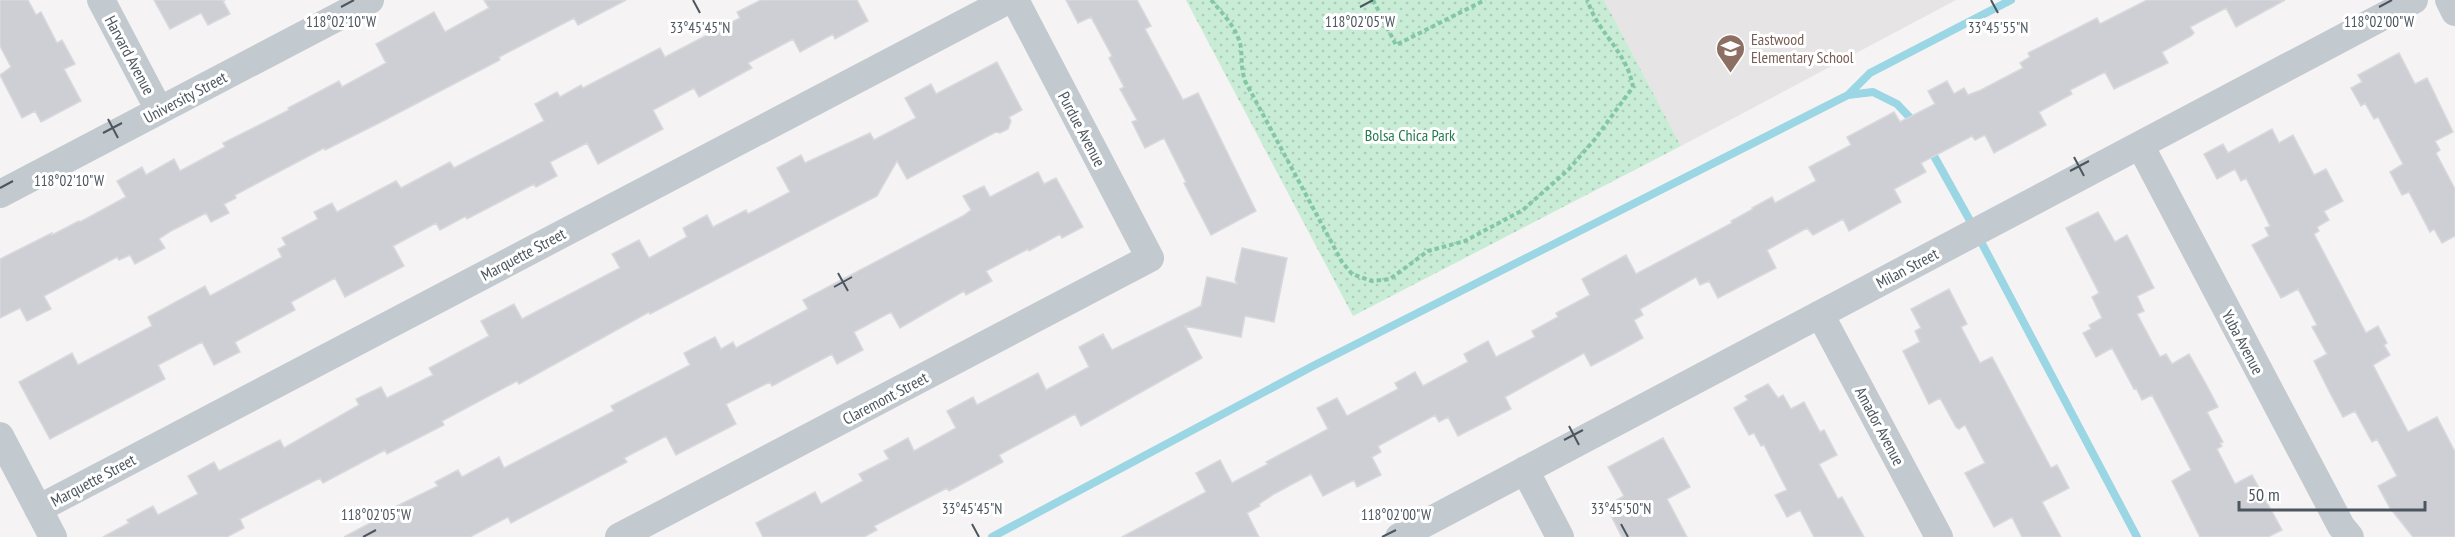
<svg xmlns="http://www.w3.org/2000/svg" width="2455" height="537" font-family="'PT Sans Narrow',sans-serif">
<defs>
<pattern id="grass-dots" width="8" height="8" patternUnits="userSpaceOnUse" patternTransform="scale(1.5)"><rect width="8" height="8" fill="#c8ecd5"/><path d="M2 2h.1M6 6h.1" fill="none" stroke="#adccb9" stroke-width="1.8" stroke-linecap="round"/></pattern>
</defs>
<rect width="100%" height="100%" fill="#f5f3f3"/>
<path fill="#e6e4e4" d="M1604 0H1956L1681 146Z"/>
<path fill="url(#grass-dots)" d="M1186 0H1604L1681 146 1353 316Z"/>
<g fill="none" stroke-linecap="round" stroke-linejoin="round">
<path stroke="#9ad6e4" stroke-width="8" d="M1848 95 1870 73 2011 0
M1929 147 1973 226
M1978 236 2137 537
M992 537 1311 367 1848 95 1873 92 1897 104 1916 124"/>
</g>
<path fill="#cdcfd4" stroke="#d8d9dd" stroke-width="1.5" d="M0 0H28L36 15 41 12 57 43 62 40 75 64 64 69 81 101 41 122 35 111 22 118 0 75 11 67 0 46Z
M154 0H225L223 1 230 14 208 25 201 13 170 29Z
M484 0H626L578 25 574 18 499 57 500 60 379 123 325 150 324 148 235 195 236 198 224 204 229 213 211 222 206 213 171 231 159 239 165 248 135 264 130 255 119 260 117 257 44 296 51 309 27 321 20 308 0 318V259L52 233V235L79 221 80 222 126 197 117 181 142 167 146 175 174 159 180 171 225 147 223 143 289 110 288 108 339 81 342 87 386 63 376 44 434 12 445 32 489 8Z
M761 0H857L868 21 835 39 833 34 800 52 793 39 748 63 752 68 699 97 694 88 653 110 663 129 598 164 587 143 550 162 557 176 536 187 534 184 467 219 466 216 440 230 436 223 393 246 404 266 345 297 335 278 291 302 295 310 235 342 240 352 214 365 202 342 158 365 165 379 50 439 19 382 72 353 78 365 152 326 148 317 205 286 210 296 282 257 278 249 286 245 282 238 318 219 314 212 332 203 337 212 396 181 401 188 450 162 454 168 544 121 535 104 557 92 560 97 581 85 583 88 660 48 665 57 740 18 737 12Z
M1066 0H1137L1151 26 1145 29 1183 100 1198 93 1256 211 1211 235 1184 183 1186 182 1164 138 1145 148 1132 122 1137 120 1120 89 1124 87 1109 58 1112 56 1091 17 1078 23Z
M2147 0H2285L2236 27 2226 8 2190 27 2194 33 2191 36 2162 52 2168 63 2114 89 2105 72 2070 90 2072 94 2039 112 2046 125 1994 153 1985 135 1975 140 1972 136 1921 163 1926 172 1894 189 1901 202 1849 231 1843 219 1813 235 1807 228 1767 250 1776 268 1718 298 1709 281 1700 285 1696 277 1640 309 1643 315 1634 320 1643 338 1614 354 1591 366 1584 353 1505 397 1511 409 1458 436 1448 417 1439 422 1435 415 1378 446 1381 452 1372 457 1381 475 1357 487 1354 480 1323 496 1311 474 1274 494 1259 504 1260 506 1247 513 1259 537H1122L1206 492 1196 473 1220 460 1232 483 1268 464 1266 462 1328 429 1317 408 1337 398 1347 416 1398 389 1395 383 1415 372 1423 386 1468 362 1464 354 1488 341 1496 357 1535 337 1532 331 1558 317 1556 313 1590 295 1582 279 1626 255 1636 274 1732 223 1731 221 1753 209 1752 208 1772 197 1775 203 1816 181 1809 167 1851 145 1847 137 1894 112 1900 122 1935 104 1928 91 1947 81 1954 94 1964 88 1968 95 1981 90 2023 68 2020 63 2030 57 2028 53 2097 18 2100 24Z
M2399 53 2415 84 2427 78 2453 132 2435 141 2440 150 2436 153 2455 189V236L2442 243 2434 229 2430 232 2409 192 2402 195 2390 172 2403 164 2378 117 2374 119 2365 103 2361 106 2351 88 2362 82 2358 75Z
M997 62 1022 110 1009 117 1011 121 1008 129 1000 133 996 132 907 179 897 161 877 196 650 314 649 312 519 384 517 381 442 421 444 425 387 454 385 450 323 483 320 478 240 519 244 528 227 537H103L129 523 127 520 153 506 158 515 198 494 188 476 214 462 219 471 280 440 284 448 359 405 356 399 381 387 387 398 433 375 429 368 489 336 481 321 514 304 522 319 620 268 612 254 639 240 649 258 687 237 683 228 707 215 713 227 746 210 748 214 790 192 777 168 801 155 805 163 870 133 874 140 916 118 905 98 931 84 936 94Z
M2272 129 2279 143 2293 135 2314 175 2326 169 2343 201 2324 211 2329 220 2317 227 2319 231 2314 234 2366 333 2378 326 2387 343 2384 345 2390 355 2373 365 2408 432 2437 417 2455 452V537H2413L2390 508 2378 486 2397 476 2377 439 2372 442 2355 411 2343 417 2331 395 2314 361 2327 354 2312 327 2317 325 2298 289 2281 298 2252 245 2269 236 2265 228 2270 226 2246 178 2241 181 2235 169 2217 179 2204 154 2223 144 2228 153Z
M1038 172 1044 184 1056 178 1083 227 1062 238 1060 234 1029 251 1028 249 986 271 992 281 966 295 964 291 900 328 891 312 854 332 863 350 837 364 832 354 772 386 770 382 726 404 736 424 676 455 666 436 624 458 627 462 511 523 508 517 470 537H344L374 521 372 518 438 486 435 482 458 470 462 477 499 457 504 468 614 411 611 406 690 365 684 353 715 337 721 349 733 342 736 348 808 309 803 300 963 216 971 210 963 196 984 186 990 197Z
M2098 212 2115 242 2127 235 2154 288 2137 296 2144 311 2137 314 2160 357 2166 354 2172 364 2189 354 2206 384 2218 407 2207 412 2223 442 2220 443 2222 446 2217 449 2235 484 2252 475 2282 530 2268 537H2200L2172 481 2191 470 2152 395 2142 400 2136 388 2134 389 2112 348 2096 357 2083 333 2091 329 2089 325 2102 318 2092 297 2099 293 2066 228Z
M1242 248 1287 258 1274 322 1245 316 1241 337 1185 326 1202 358 1081 426 1075 414 999 455 1003 462 949 491 947 488 874 526 877 530 864 537H763L756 523 815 492 821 504 863 481 859 474 889 459 884 451 908 438 914 451 956 428 947 411 973 397 977 405 1038 373 1046 390 1089 367 1079 347 1103 334 1112 350 1201 306 1207 277 1237 284 1235 280Z
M1949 289 1967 324 1961 327 1980 363 1992 357 2051 468 2057 465 2069 488 2042 502 2061 537H2022L2012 517 1994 527 1965 473 1985 463 1965 425 1959 429 1956 427 1940 398 1929 404 1903 351 1920 342 1915 331 1921 328 1911 309Z
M1768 384 1778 398 1783 395 1791 409 1804 402 1820 432 1824 430 1837 455 1819 464 1838 499 1842 497 1864 537H1814L1800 510 1787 517 1775 495 1787 490 1764 445 1761 446 1754 433 1749 435 1734 408 1748 400 1745 396Z
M1663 438 1690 487 1667 499 1687 537H1622L1606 506 1624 496 1608 467Z"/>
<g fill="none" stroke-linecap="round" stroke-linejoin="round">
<path stroke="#83c7a4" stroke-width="4" stroke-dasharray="4.5 3" stroke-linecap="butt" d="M1211 0C1223 14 1238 29 1241 48 1242 61 1241 68 1245 81L1342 262 1352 274 1372 281 1390 279 1428 251 1465 241 1523 210 1569 169 1595 139 1633 87C1628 59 1611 44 1597 21 1593 15 1590 7 1587 0
M1373 0 1396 45 1485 0"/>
<path stroke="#c2cad0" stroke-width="28" d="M101 0 159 110
M2449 0 2455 12
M2140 145 2341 526 2350 537
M0 194 370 0
M1820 314 1939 537
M0 436 53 537
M1525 470 1560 537
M38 509 1008 0
M619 537 1150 258 1015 0
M1399 537 2414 0"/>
</g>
<path fill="none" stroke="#4c565f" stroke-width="2" d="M693 0 700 13M1991 0 1998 13M341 7 354 0M1360 7 1373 0M2379 7 2392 0M108 119 118 138M103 133 122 123M2074 157 2084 176M2070 171 2089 161M0 188 13 181M838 273 848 291M834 287 852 277M1569 426 1579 445M1564 440 1583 430M972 524 979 537M1621 524 1628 537M363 537 376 530M1382 537 1396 530"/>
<defs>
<symbol id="school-pin" viewBox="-11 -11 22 30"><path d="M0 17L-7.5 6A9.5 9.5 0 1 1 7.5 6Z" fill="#8d6e63" stroke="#fff"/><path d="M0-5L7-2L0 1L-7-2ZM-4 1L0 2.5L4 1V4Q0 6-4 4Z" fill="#fff"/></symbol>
</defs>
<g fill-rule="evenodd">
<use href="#school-pin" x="1714" y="32" width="33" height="45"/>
</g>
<g text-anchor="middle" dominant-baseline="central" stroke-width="6" stroke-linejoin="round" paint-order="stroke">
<g font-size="16" fill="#785e54" stroke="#fff" text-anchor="start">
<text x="1751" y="39">Eastwood<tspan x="1751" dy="18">Elementary School</tspan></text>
</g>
<g font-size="16" fill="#4c565f" stroke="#fff">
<text transform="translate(130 55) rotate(62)">Harvard Avenue</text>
<text transform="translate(185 97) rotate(-28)">University Street</text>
<text transform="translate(1082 129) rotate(62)">Purdue Avenue</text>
<text transform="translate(523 254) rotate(-28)">Marquette Street</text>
<text transform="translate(1907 268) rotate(-28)">Milan Street</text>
<text transform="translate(2243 342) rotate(62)">Yuba Avenue</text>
<text transform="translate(885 398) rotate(-28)">Claremont Street</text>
<text transform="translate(1880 426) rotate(62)">Amador Avenue</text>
<text transform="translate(93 480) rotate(-28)">Marquette Street</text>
</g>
<g font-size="16" fill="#227b4d" stroke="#fff">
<text x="1410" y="135">Bolsa Chica Park</text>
</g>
</g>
<g font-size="15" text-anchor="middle" fill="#4c565f" stroke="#fff" stroke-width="6" stroke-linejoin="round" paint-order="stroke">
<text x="341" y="27">118°02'10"W</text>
<text x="1360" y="27">118°02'05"W</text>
<text x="2379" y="27">118°02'00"W</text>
<text x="700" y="33">33°45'45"N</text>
<text x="1998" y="33">33°45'55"N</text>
<text x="69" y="186">118°02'10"W</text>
<text x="972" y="514">33°45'45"N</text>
<text x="1621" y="514">33°45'50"N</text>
<text x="376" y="520">118°02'05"W</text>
<text x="1396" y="520">118°02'00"W</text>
</g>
<path d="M2239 501v9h186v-9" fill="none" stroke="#4c565f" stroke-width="3"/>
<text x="2248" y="501" font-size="18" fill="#4c565f" stroke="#ffffff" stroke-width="4.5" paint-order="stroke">50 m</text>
</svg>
